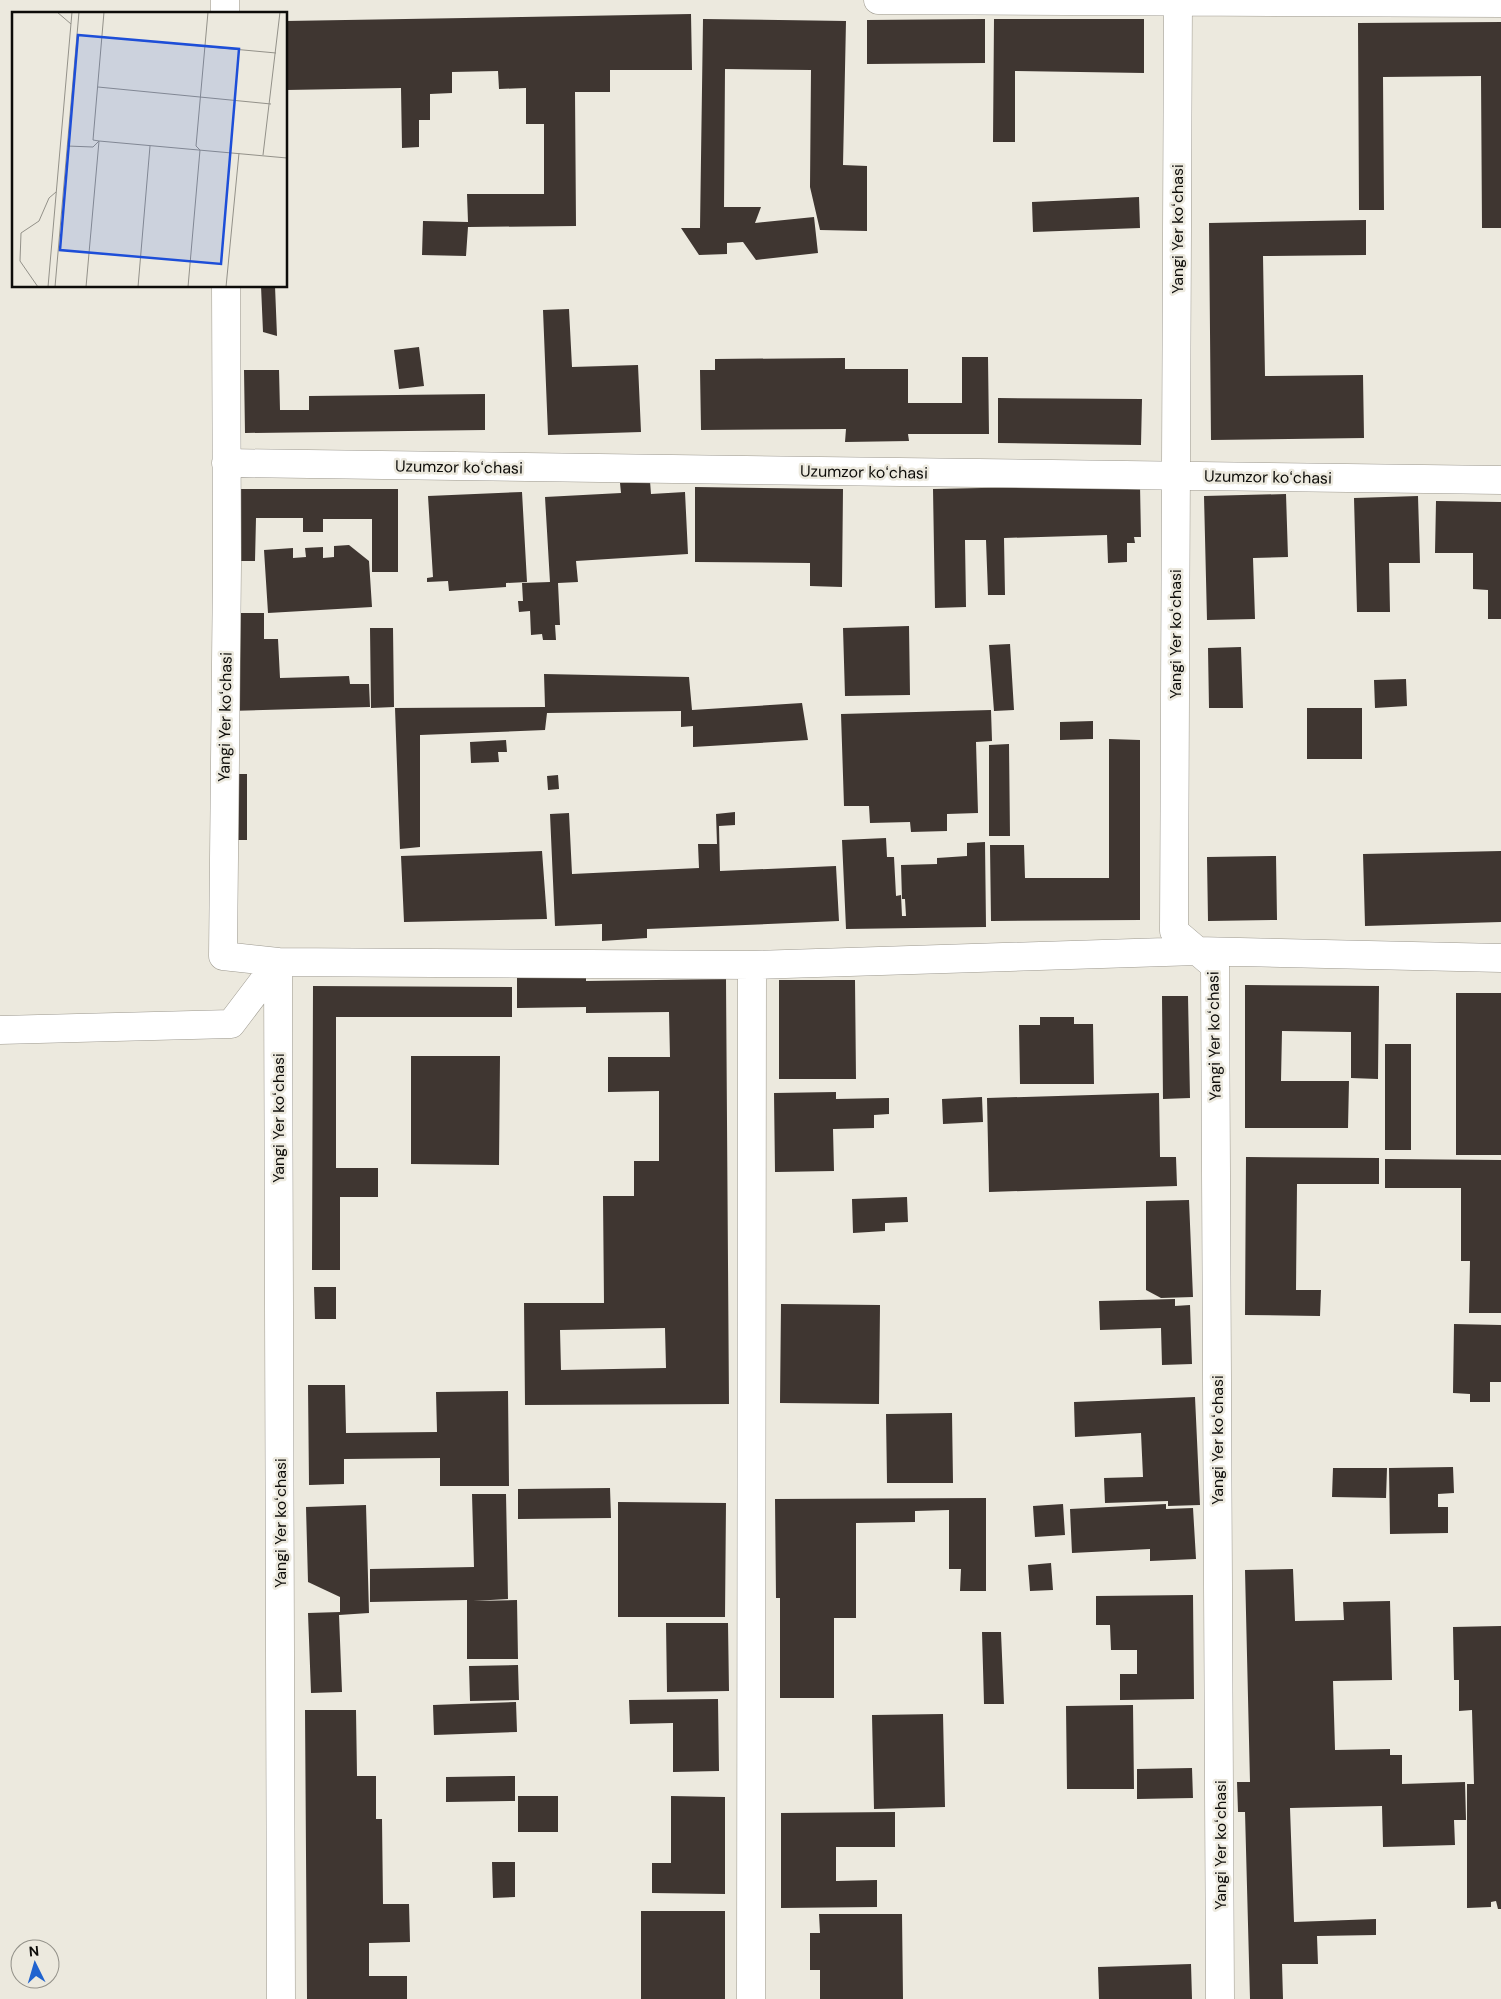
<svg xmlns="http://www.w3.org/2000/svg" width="1501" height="1999" font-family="'DM Sans',sans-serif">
<rect width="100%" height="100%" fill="#ece9de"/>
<path fill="#3f3631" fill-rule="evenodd" d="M691 14 692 70H610V92H575L576 226 468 227 466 256 422 255 423 221 468 222 467 194H544V124H526V88L499 89 498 71 452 72V93L430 94V120H419V147L402 148 401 88 286 90V21Z
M703 19 846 21 843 165 867 166V231L820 230 810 187 811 70 725 69 724 207H761L755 223 814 217 818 253 756 260 743 242 727 243V254L699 255 681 228H700Z
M985 19V63L867 64V20Z
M994 19H1144V73L1015 71V142H993Z
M1501 22V228H1482L1481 76 1383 77 1384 210H1359L1358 23Z
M1139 197 1140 228 1033 232 1032 202Z
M1366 220V255L1263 256 1265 376 1363 375 1364 438 1211 440 1209 223Z
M261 286H275L277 336 263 332Z
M569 309 572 367 638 365 641 432 548 435 543 310Z
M419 347 424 386 399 389 394 350Z
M962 357H988L989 434H908L909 441 845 442 846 429 701 430 700 370H715V359L845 358V369H908V403H962Z
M244 370H279L280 410H309V396L485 394V430L245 433Z
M998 398 1142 399 1141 445 998 443Z
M650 481 651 494 685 492 688 554 576 561 578 582 558 583 560 625H555L556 640H543L542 634 531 635 530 611 519 612 518 601H523L522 583 550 582 545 497 621 493 620 483Z
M1140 485 1141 537H1134L1135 543H1127V562L1108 563 1107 535 1004 538 1005 595H988L986 540H965L966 607 935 608 933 489Z
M695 487 843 489 842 587 810 586V563L695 562Z
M229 489H398V572H372V519H323V532H303V518H256L255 561H229Z
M522 492 527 582 506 583V587L449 591 448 581 427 582V578L433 577 428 496Z
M1286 494 1288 557 1253 558 1255 619 1207 620 1204 496Z
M1418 496 1420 563H1389L1390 612H1357L1354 498Z
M1436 501 1501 502V619H1488V590L1473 589V553H1435Z
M349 545 369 561 372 607 268 613 264 550 293 548V558L306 557 305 548 323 547V558L334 557V546Z
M227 613H264V639H278L280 678 349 676 350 684H369L370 707 229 711Z
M909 626 910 695 845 696 843 628Z
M370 628H393L394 707 371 708Z
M1010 644 1014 710 994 711 989 645Z
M1241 647 1243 708H1209L1208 648Z
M544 674 689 677 692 710 802 703 808 740 693 747V726L681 727V711L547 713 545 730 420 735V847L400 849 395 708 545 707Z
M1406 679 1407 706 1375 708 1374 680Z
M1307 708H1362V759H1307Z
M991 710 992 741 976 742 978 813 947 814V831L911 832 910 822 870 823 869 806H844L841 714Z
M1093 721V739L1060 740V722Z
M1109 739 1140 740V920L991 921 990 845H1024L1025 878H1109Z
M506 740 507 752H498L499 762 471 763 470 742Z
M1009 744 1010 836H989V745Z
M227 774H247V840H227Z
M558 775 559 789 548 790 547 776Z
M735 812V825L719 826 720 871 836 866 839 921 647 929V938L602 941V924L555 926 550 814 569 813 572 874 699 868 698 844H717L716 814Z
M886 838 887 857H894L896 896 901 895 902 916H906L905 899H902L901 865 937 864V858L967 856V843L985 842 986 927 846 929 842 840Z
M542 851 547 919 404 922 401 856Z
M1501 851V922L1365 926 1363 854Z
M1276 856 1277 920 1208 921 1207 857Z
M586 974V981L726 979 729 1404 525 1405 524 1303H604L603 1196H634V1161H659V1091L608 1092V1057H670L669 1012 586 1013V1007L517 1008V975ZM665 1328 666 1368 561 1370 560 1330Z
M779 980H855L856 1079H779Z
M1245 985 1379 986 1378 1079 1351 1078V1032L1282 1031 1281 1081H1349L1348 1128H1245Z
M313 986 512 987V1017H336V1168H378V1197H340V1270H312Z
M1456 993H1501V1155H1456Z
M1162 996H1188L1190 1098 1163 1099Z
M1040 1017H1074V1024H1093L1094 1084H1020L1019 1025H1040Z
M1385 1044H1411V1150H1385Z
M411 1056H500L499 1165 411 1164Z
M836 1092V1099L889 1098V1114L874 1115V1128L833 1129 834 1171 775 1172 774 1093Z
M1159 1093 1160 1157H1176L1177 1186 989 1192 987 1098Z
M982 1097 983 1122 943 1124 942 1099Z
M1246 1157 1379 1158V1184H1297L1296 1290H1321L1320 1316 1245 1315Z
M1385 1159 1501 1160V1313H1469L1470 1261H1461V1188H1385Z
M907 1197 908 1222 885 1223V1231L853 1233 852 1199Z
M1189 1200 1193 1297 1161 1298 1146 1290V1201Z
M314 1287H336V1319H315Z
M1175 1299V1306L1190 1305 1192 1364 1162 1365 1161 1328 1100 1330 1099 1301Z
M781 1304 880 1305 879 1404 780 1403Z
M1454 1324 1501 1325V1382H1490V1402H1470V1394L1453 1393Z
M308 1385H345L346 1433 437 1432 436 1392 508 1391 509 1486H440V1458L344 1459V1484L309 1485Z
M1195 1397 1200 1505 1168 1506V1501L1105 1503 1104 1478 1143 1477 1141 1433 1075 1437 1074 1402Z
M952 1413 953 1483H887L886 1414Z
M1453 1467 1454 1493 1438 1494V1507H1448V1533L1390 1534 1389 1468Z
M1333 1468H1387L1386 1498 1332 1497Z
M610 1488 611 1518 518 1519V1489Z
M472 1494H506L508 1599 473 1601 517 1600 518 1659H467V1600L370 1602V1569L474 1567Z
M986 1498V1591H960L961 1569H949V1510L915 1511V1522L856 1523V1618H834V1698H780V1598H776L775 1499Z
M618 1502 726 1503 725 1617H618Z
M1063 1504 1065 1535 1035 1537 1033 1506Z
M1166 1504V1509L1193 1508 1196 1559 1150 1561V1549L1072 1553 1070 1509Z
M366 1505 369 1613 339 1615 342 1692 311 1693 308 1613 340 1612V1597L308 1582 306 1507Z
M1051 1563 1053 1590 1030 1591 1028 1565Z
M1293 1569 1295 1621 1344 1620 1343 1602 1390 1601 1392 1680 1333 1681 1335 1750 1390 1749V1755H1402V1784L1465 1782 1466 1820H1454L1455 1845 1383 1847 1382 1806 1290 1808 1294 1922 1376 1919V1935L1317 1936 1318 1964H1282L1283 1999H1250L1245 1812H1238L1237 1782H1250L1245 1570Z
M1193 1595 1194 1699 1120 1700V1674H1137V1650H1111L1110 1625H1096V1596Z
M666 1623H728L729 1691 667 1692Z
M1501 1626V1909H1498L1496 1901 1491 1902V1907L1467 1908V1784H1474L1472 1710 1459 1711V1680H1454L1453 1627Z
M982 1632H1001L1004 1704H984Z
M518 1665 519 1700 470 1701 469 1666Z
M718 1699 719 1771 673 1772V1723L630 1724 629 1700Z
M516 1702 517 1732 434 1735 433 1705Z
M1133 1705 1134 1789H1067L1066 1706Z
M305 1710H356L357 1776H376V1819H382L383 1904H409L410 1942 369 1943V1976H407V1999H307Z
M943 1714 945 1807 874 1809 872 1715Z
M1192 1768 1193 1798 1137 1799V1769Z
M515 1776V1801L446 1802V1777Z
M518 1796H558V1832H518Z
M671 1796 725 1797V1894L652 1893V1863H671Z
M895 1812V1847H836V1881L877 1880V1907L781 1908V1813Z
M492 1862H515V1897L493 1898Z
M641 1911H725V1999H641Z
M819 1914H902L903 1999H820V1970H810V1933H820Z
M1191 1964 1192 1999H1099L1098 1967Z"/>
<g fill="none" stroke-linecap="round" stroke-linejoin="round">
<defs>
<path id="minor" d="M225 0V14
M878 0 1501 3
M1178 0 1174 931 1215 966 1220 1999
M226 286 227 565 223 956 278 962 281 1999
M226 463 1501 480
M0 1030 231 1024 278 962 752 965 1197 951 1501 958
M751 1999 752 965"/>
</defs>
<use href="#minor" stroke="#9c988e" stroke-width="29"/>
<use href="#minor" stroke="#fff" stroke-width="28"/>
</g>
<g text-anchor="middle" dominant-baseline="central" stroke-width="5" stroke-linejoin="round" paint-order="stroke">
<g font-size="16" fill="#0d0c09" stroke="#ece9de">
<text transform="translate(1177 229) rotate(-90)">Yangi Yer koʻchasi</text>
<text transform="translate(459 467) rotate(1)">Uzumzor koʻchasi</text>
<text transform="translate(864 472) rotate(1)">Uzumzor koʻchasi</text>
<text transform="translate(1268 477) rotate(1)">Uzumzor koʻchasi</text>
<text transform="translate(1175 634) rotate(-90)">Yangi Yer koʻchasi</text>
<text transform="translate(225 717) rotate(-89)">Yangi Yer koʻchasi</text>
<text transform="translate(1214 1036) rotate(-91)">Yangi Yer koʻchasi</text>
<text transform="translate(278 1118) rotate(-90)">Yangi Yer koʻchasi</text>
<text transform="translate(1217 1440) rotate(-90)">Yangi Yer koʻchasi</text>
<text transform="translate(280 1523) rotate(-90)">Yangi Yer koʻchasi</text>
<text transform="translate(1220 1845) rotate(-90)">Yangi Yer koʻchasi</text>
</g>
</g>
<g transform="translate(12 12)">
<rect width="275" height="275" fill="#ece9de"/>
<path fill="none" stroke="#939189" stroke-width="1" d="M45 0 59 12M90 25 264 41M86 75 259 92M55 134 81 135 87 129 275 146M251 143 268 0M26 275 8 249 9 221 27 209 37 186 44 180M36 275 60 0M43 275 67 0M74 275 87 129 81 128 92 0M126 275 138 134M176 275 188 138 184 134 196 0M214 275 227 141"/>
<path fill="#1d4ed8" fill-opacity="0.15" stroke="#1d4ed8" stroke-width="2.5" d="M66 23 227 37 209 252 48 238Z"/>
<rect width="275" height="275" fill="none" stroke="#0d0c09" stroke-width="2.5"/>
</g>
<g transform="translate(35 1964) rotate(355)"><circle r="24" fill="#ece9de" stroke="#939189"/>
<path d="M0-4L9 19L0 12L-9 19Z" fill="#2063cf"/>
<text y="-8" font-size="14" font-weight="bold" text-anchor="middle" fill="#0d0c09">N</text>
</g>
</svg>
